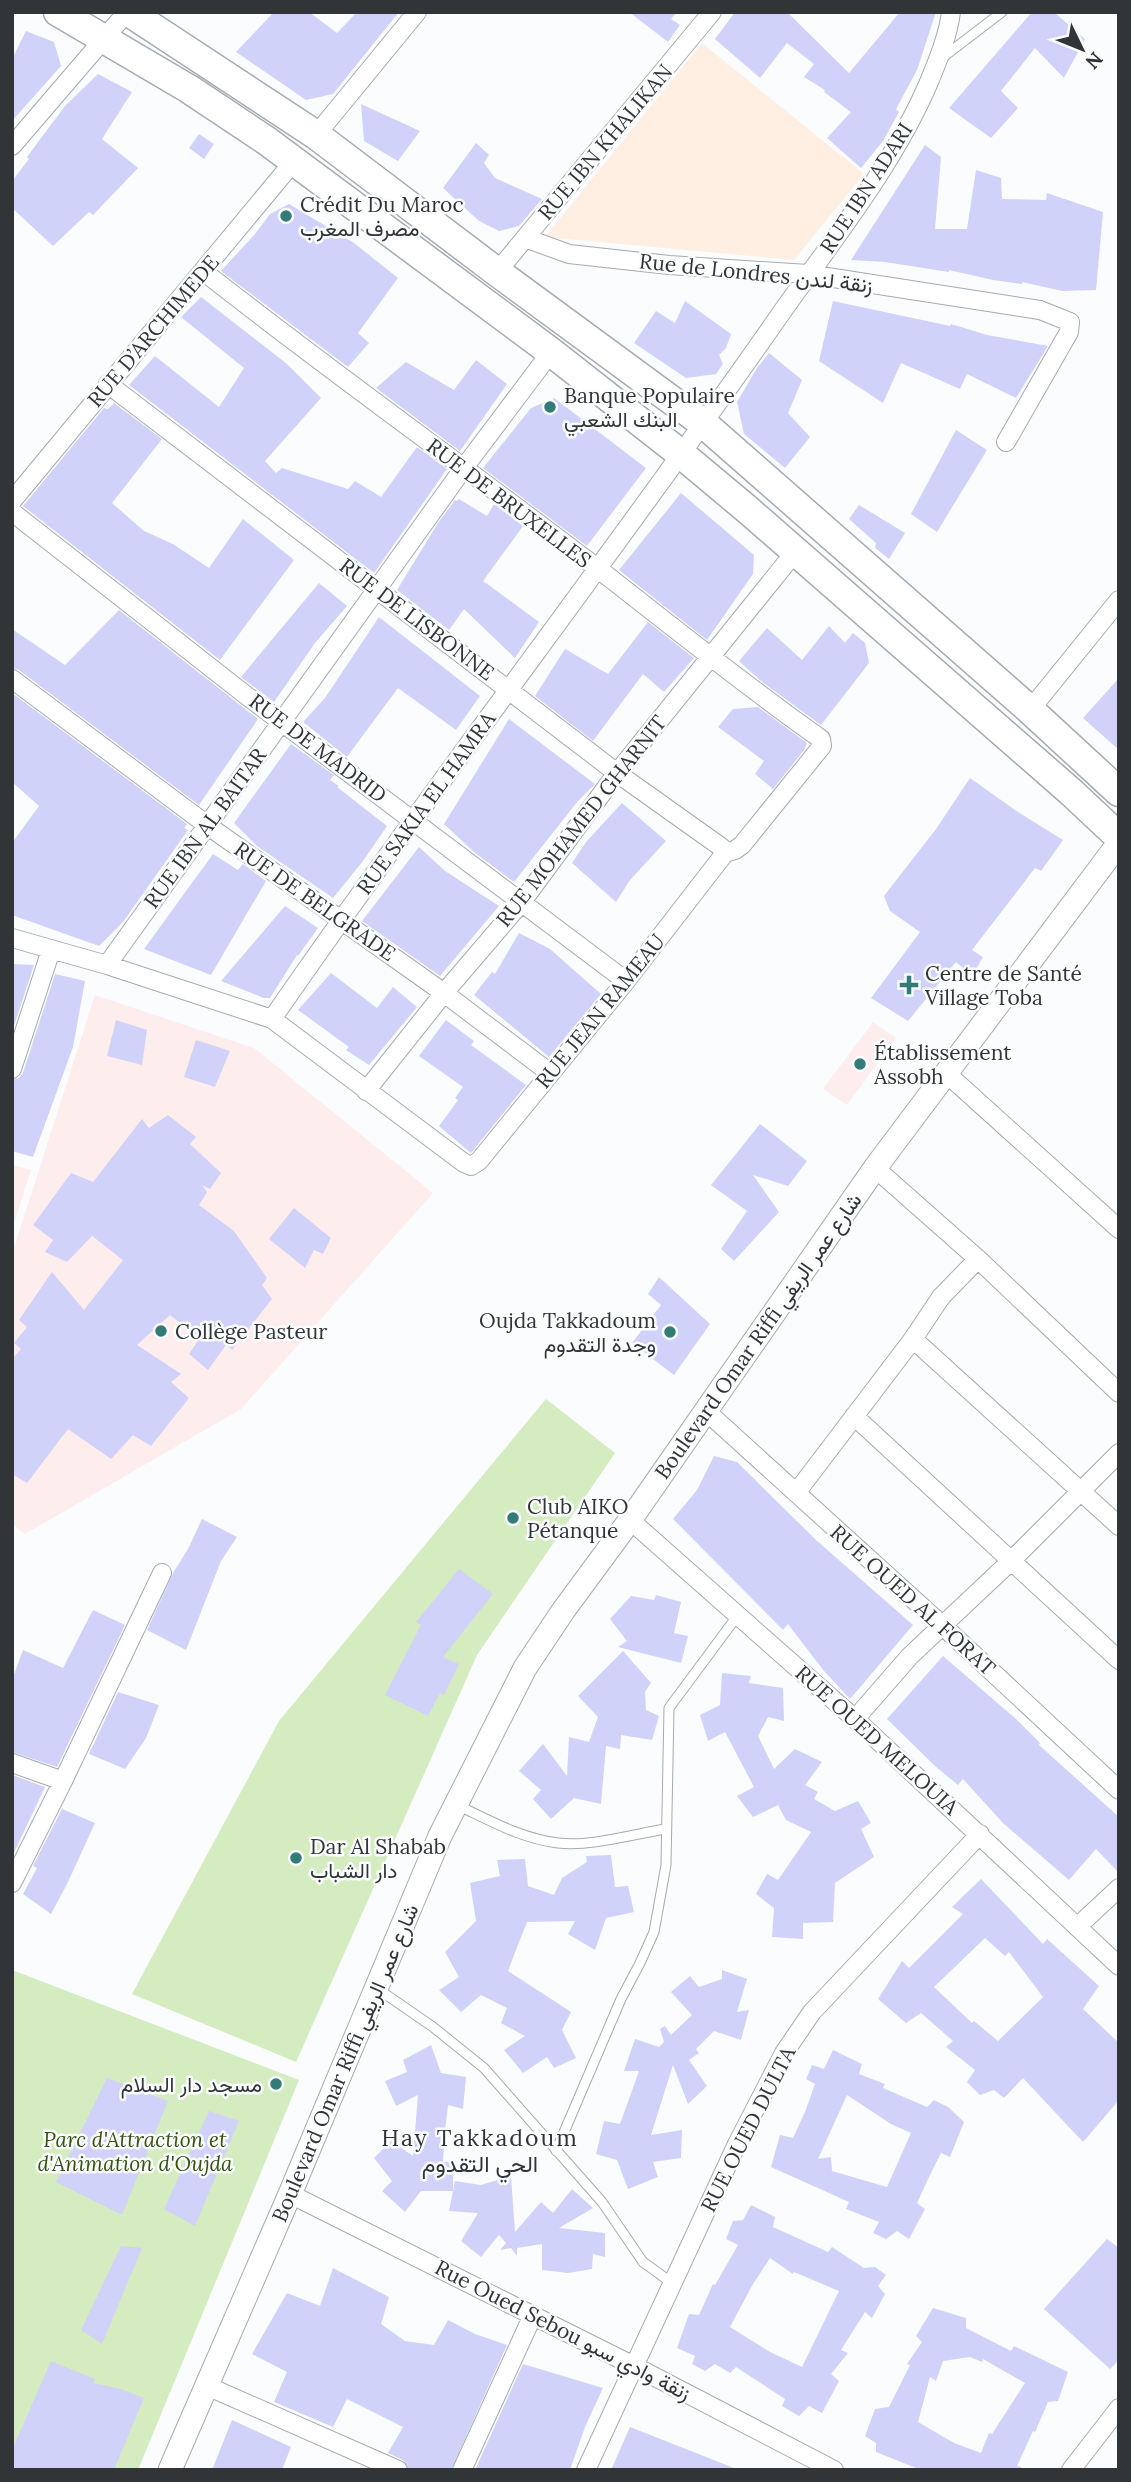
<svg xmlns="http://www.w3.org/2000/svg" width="1131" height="2482" font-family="Lora,Vazirmatn,serif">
<rect width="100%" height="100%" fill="#fafcfd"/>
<path fill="#ffeee2" d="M702 43 864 174 794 260 545 237Z"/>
<path fill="#feeded" d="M95 995 254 1048 433 1193 241 1409 25 1534 12 1524V1254Z
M873 1022 896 1038 847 1105 823 1089Z
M12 1165 31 1170 12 1230Z"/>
<path fill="#d4ecbf" d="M546 1399 615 1453 477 1655 296 2062 132 1994 279 1721Z
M12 1970 299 2080 138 2470H12Z"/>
<path fill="#d1d2fa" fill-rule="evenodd" d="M274 12H309L337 33 357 12H399L333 94 306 100 236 52Z
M629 12H677L671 19 680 25 668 42Z
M735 12H787L849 73 900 12H936L917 70 896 109 899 112 883 141 861 168 827 138 851 112 824 92 825 90 804 77 814 64 787 43 760 78 715 39Z
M1032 12H1054L1085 39 1064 78 1035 48 1001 91 1018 108 991 138 949 108Z
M26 31 54 42 61 66 12 121V59Z
M98 74 132 92 102 139 138 168 93 215 89 212 53 246 12 208V181L29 159 27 157 65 106Z
M361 104 420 131 398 161 364 141Z
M199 134 214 144 204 159 189 148Z
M476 143 489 155 484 163 495 178 542 199 519 226 499 231 479 221 443 188Z
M925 145 941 157 935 229H967L976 170 1001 178 1002 199 1046 200 1047 193 1103 212 1096 290 1062 291 1022 282V284L993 280 949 270V272L885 262 851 260Z
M289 204 354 243 398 278 358 333 369 343 348 367 221 271 255 234 270 214Z
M201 297 287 364 321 398 265 461 276 473 282 468 348 489 355 481 381 497 417 447 447 469 374 573 129 385 155 356 219 407 244 368 181 317Z
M685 301 731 334 726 348 719 355 723 364 716 374 686 378 634 343 656 311 675 323Z
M833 301 950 326 951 324 987 335 1048 346 1016 398 967 374 960 389 901 363 883 403 819 361Z
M769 353 802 380 788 413 810 437 785 468 744 434 737 402 757 368Z
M476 360 507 384 460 451 376 388 406 362 454 390Z
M554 398 646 468 587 546 483 468 531 408Z
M114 403 162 439 112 503 144 531 173 544 209 568 243 519 294 560 220 660 23 506 104 408 108 409Z
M956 430 987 450 937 532 911 514Z
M681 493 754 555 753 574 707 640 619 570Z
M459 499 487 516 494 504 523 526 483 581 539 622 515 658 464 609 449 630 397 590 438 523 455 500 457 501Z
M859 505 905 533 889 559 875 548 876 543 849 519Z
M319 583 347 606 315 643 274 702 241 677Z
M119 610 258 719 199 805 19 670 12 668V629L65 665Z
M379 617 480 696 456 730 398 688 347 757 303 722 325 698Z
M648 622 694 658 664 692 643 674 593 741 535 696 565 649 608 674Z
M829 626 845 643 853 633 865 643 869 663 821 725 761 681 739 661 767 628 802 660Z
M1119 678V750L1083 718Z
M12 693 187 824 184 828 188 830 123 922 99 946 12 915V843L39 806 12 782Z
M758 707 807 743 804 750 773 789 755 774 764 761 718 727 733 709Z
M509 719 595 784 578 801 514 882 474 852 444 824Z
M291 744 334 775 330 780 339 786 337 787 387 826 363 861 333 898 257 846 234 823Z
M970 778 1015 810 1063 840 1041 871 1035 868 972 950 983 957 972 976 956 962 908 1021 871 998 920 932 890 911 884 896 936 829Z
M622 803 666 841 630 880 616 902 572 863 586 842Z
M419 847 445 871 499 906 440 976 362 921Z
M213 854 238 870 243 864 266 881 211 975 144 949Z
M285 906 318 928 298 956 297 955 270 998H264L221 981Z
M519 933 550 949 601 994 549 1057 474 995 492 972 495 974Z
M12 964 34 965 12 1032Z
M331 973 377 1008 393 987 417 1007 369 1065 346 1050 349 1047 298 1010Z
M55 974 85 981 73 1047 33 1157 12 1151V1080L19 1078 23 1073Z
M116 1020 147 1030 142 1065 107 1056Z
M446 1020 474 1041 471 1045 526 1085 471 1153 439 1126 458 1100 455 1098 463 1087 419 1056Z
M196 1040 230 1051 215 1087 184 1077Z
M168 1115 196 1137 190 1144 221 1173 210 1189 202 1185 207 1192 199 1205 234 1231 267 1278 262 1285 272 1299 232 1350 226 1345 208 1370 189 1354 200 1338 170 1315 137 1345 181 1374 171 1382 189 1398 151 1446 133 1435 111 1459 68 1429 27 1483 12 1474V1359L21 1349 14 1343 27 1327 19 1320 52 1272 84 1310 123 1260 92 1236 67 1262 45 1252 53 1240 33 1225 71 1173 93 1182 142 1119 149 1128Z
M760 1124 807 1161 788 1186 753 1175 779 1212 734 1261 721 1249 747 1211 711 1185Z
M294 1208 331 1238 323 1254 314 1250 305 1268 269 1239Z
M659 1277 710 1324 674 1375 632 1343 661 1305 648 1294Z
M714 1456 737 1462 816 1540 913 1625 850 1699 824 1671 788 1624 783 1630 673 1519 697 1490Z
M202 1519 237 1537 221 1561 186 1650 147 1630 173 1573 188 1549Z
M459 1569 493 1594 443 1657 459 1664 444 1695 440 1693 428 1716 385 1695 421 1625 416 1622Z
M656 1595 681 1602 674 1633 688 1636 681 1663 618 1647 627 1641 610 1619 631 1596 654 1600Z
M93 1610 125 1625 57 1767 12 1752V1680L23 1650 63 1668Z
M623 1651 651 1683 645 1692 646 1710 659 1716 652 1740 621 1735 620 1749 606 1746 601 1804 574 1798 551 1819 533 1799 541 1790 519 1771 543 1744 567 1776 569 1737 589 1742 598 1717 578 1696Z
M943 1656 1016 1719 1040 1743 1039 1745 1119 1817V1873L1096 1849 1069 1880 1003 1823 963 1779 958 1785 935 1766 887 1719Z
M722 1673 751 1676 749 1683 783 1688 784 1721 768 1717 758 1736 774 1769 795 1749 822 1762 805 1785 818 1792 814 1799 835 1811 858 1801 871 1823 861 1829 874 1857 835 1883 833 1922 803 1923V1939L772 1937 774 1908 756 1894 767 1874 778 1880 811 1832 786 1820 778 1805 753 1817 737 1796 754 1787 725 1732 708 1741 700 1715 720 1705Z
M118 1692 159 1705 146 1738 125 1769 89 1754Z
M12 1775 45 1787 12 1857Z
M62 1809 95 1823 68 1882 51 1914 23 1894 37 1868 33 1866Z
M611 1855 615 1887 628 1886 634 1912 606 1918 595 1950 568 1934 575 1921 527 1922 519 1942 508 1971 571 2012 562 2030 576 2058 554 2068 547 2057 523 2073 504 2050 525 2036 501 2023 507 2008 481 1995 461 2012 439 1990 459 1977 445 1952 476 1921 470 1883 500 1876 497 1860 525 1859 528 1886 554 1895 562 1878 587 1862 586 1856Z
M981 1879 1043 1944 1047 1939 1099 1986 1083 2009 1119 2043V2100L1083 2142 1023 2078 1004 2098 994 2090 980 2095 967 2082 975 2070 946 2047 953 2041 921 2013 906 2023 878 1999 902 1961 909 1968 963 1914 952 1907ZM985 1938 1005 1956 1009 1952 1043 1997 998 2041 974 2021 972 2023 934 1987Z
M722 1970 747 1979 737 2012 749 2010 741 2040 714 2031 696 2049 699 2053 689 2060 707 2086 688 2104 673 2065 651 2135 682 2130 681 2158 653 2162 658 2177 628 2189 617 2160 596 2154 604 2121 620 2124 639 2071H624L635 2039 659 2047 664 2042 660 2029 665 2026 671 2035 692 2015 671 1992 690 1976 699 1987 722 1979Z
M431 2045 441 2073 466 2077 463 2109 448 2105 445 2131 443 2162H453V2191L455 2181 481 2185 511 2176 515 2232 541 2202 553 2213 572 2189 593 2208 559 2228 605 2233V2257L593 2254 592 2269 568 2273 542 2270V2244L517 2248V2256L511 2248 500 2250 506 2243 499 2235 481 2257 461 2241 478 2213 449 2211 453 2191H421L405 2212 382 2191 392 2181 374 2158 391 2141 413 2156 418 2095 396 2106 385 2081 407 2072 403 2060Z
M833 2050 862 2064 859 2074 885 2084 883 2088 927 2107 934 2100 948 2107 964 2122 950 2157 941 2153 929 2177 917 2203 925 2209 909 2239 897 2231 886 2239 873 2233 879 2222 846 2209 849 2202 771 2167 780 2135 793 2138 805 2112 815 2084 806 2079 812 2065 824 2069ZM847 2095 891 2124 911 2133 887 2187 832 2171 831 2157 818 2159Z
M107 2078 168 2101 122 2215 56 2182Z
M209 2111 239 2121 195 2226 164 2209Z
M751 2205 775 2217 773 2227 828 2252 832 2247 864 2268 875 2267 886 2275 878 2286 885 2294 872 2318 865 2312 841 2350 848 2353 831 2374 839 2381 822 2413 809 2406 799 2416 782 2406 785 2399 736 2367 730 2373 715 2364 705 2371 692 2364 695 2356 677 2348 689 2314 699 2315 713 2284 715 2285 738 2245 726 2239 733 2221 743 2220ZM770 2258 793 2274 794 2272 839 2291 802 2367 770 2352 730 2327 753 2284Z
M1107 2239 1119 2248V2360L1110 2369 1044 2309Z
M121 2246 142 2248 102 2344 81 2330Z
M333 2268 389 2297 381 2324 405 2341 434 2345 448 2320 475 2334 507 2345 451 2470H409L403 2460 388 2453 403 2427 347 2399 333 2427 274 2402 287 2372 252 2354 287 2293 320 2306Z
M933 2308 966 2318V2328L1011 2351 1014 2346 1068 2372 1058 2401 1048 2402 1035 2432 1033 2431 1017 2466 1021 2467V2470H921L876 2452V2443L865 2436 875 2409 889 2407 910 2365 907 2364 922 2342 916 2336ZM970 2357 982 2362 983 2359 1025 2383 992 2434 989 2433 981 2453 954 2443 918 2422 930 2377 936 2381 943 2361Z
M51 2361 95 2379 93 2383 121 2389 144 2398 114 2470H12V2450Z
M523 2364 603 2388 585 2427 570 2470H475Z
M232 2420 291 2447 282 2470H212Z
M630 2427 734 2468V2470H611Z"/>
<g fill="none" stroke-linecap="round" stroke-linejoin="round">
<defs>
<path id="service" d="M942 58 1002 12
M457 1805C489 1820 522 1839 558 1843 590 1847 634 1834 666 1829
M378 1989 433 2027 484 2068 602 2202 643 2262 672 2283
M556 2151 621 1999 640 1963 654 1932 666 1865 669 1708 738 1615"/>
<path id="minor" d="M316 135 417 12
M12 146 127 12
M525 238 569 254 669 265 808 274 1040 310 1070 322 1069 332 1006 442
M203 271C332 373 467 468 597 568 672 626 744 685 821 739L822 746 742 845 735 850 725 853
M497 272 712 12
M108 384 617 773 721 847 725 853
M12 501 294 161
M12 512 247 696 626 981
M12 679 207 825 444 993 550 1073
M1030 710 1119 600
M12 938 107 965 272 1019 464 1163 471 1166 479 1161 626 981 725 853
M107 965 463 469 551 352
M272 1019C436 782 613 554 777 319 831 242 892 168 929 82 938 60 948 36 951 12
M12 1069 51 950
M946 1073 1119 1229
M366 1091 444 993 521 903 617 773 795 552
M875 1168 978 1259 1119 1393
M913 1339 1119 1526
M706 1411 944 1627 1119 1790
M854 1416 1119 1660
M796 1493 913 1339 941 1297 978 1259
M630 1520 855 1719 1119 1966
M855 1719 910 1656 1011 1561 1119 1453
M12 1763 63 1781
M12 1883 63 1781 162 1573
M1077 1927 1119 1888
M290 2194 634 2366 834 2470
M207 2386 398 2470
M462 2470 533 2315
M586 2470 737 2144 784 2053 812 2012 980 1834
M1071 2470 1119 2408"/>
<path id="tertiary" d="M170 2470 290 2194 440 1836 525 1668 563 1611 630 1520 875 1168 1119 843"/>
<path id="primary" d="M58 12 189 89 267 141 551 352 681 454 748 510 1071 792 1119 837
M129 12 316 135 497 272 704 424 1030 710 1119 792"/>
</defs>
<use href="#service" stroke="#a4abb2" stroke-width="11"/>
<use href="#minor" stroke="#a4abb2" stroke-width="20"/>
<use href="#tertiary" stroke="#a4abb2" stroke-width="25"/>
<use href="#primary" stroke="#a4abb2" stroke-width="31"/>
<use href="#service" stroke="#fff" stroke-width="9"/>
<use href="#minor" stroke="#fff" stroke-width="18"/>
<use href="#tertiary" stroke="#fff" stroke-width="23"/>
<use href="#primary" stroke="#fff" stroke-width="28"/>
</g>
<g fill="#337b76" stroke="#fafcfd" stroke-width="2.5">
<circle cx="286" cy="216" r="7"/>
<circle cx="550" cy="407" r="7"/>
<path d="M905.5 974.5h7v7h7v7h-7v7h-7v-7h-7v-7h7z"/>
<circle cx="860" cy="1064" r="7"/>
<circle cx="161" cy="1331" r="7"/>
<circle cx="670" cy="1332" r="7"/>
<circle cx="513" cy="1518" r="7"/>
<circle cx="296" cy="1858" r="7"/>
<circle cx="276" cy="2084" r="7"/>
</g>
<g text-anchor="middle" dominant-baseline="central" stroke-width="5" stroke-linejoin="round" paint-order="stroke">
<g font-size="21" fill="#323538" stroke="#fafcfd">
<text transform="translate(605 142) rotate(-50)">RUE IBN KHALIKAN</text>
<text transform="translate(866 188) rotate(-57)">RUE IBN ADARI</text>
<text transform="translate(756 273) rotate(6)">Rue de Londres زنقة لندن</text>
<text transform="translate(153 331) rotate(-50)">RUE D’ARCHIMEDE</text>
<text transform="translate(509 503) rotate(37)">RUE DE BRUXELLES</text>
<text transform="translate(417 619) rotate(37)">RUE DE LISBONNE</text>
<text transform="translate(318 748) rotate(37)">RUE DE MADRID</text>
<text transform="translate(426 803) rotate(-54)">RUE SAKIA EL HAMRA</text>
<text transform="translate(581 821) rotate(-52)">RUE MOHAMED GHARNIT</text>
<text transform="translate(205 828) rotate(-54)">RUE IBN AL BAITAR</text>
<text transform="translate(315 901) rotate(35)">RUE DE BELGRADE</text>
<text transform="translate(600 1011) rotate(-51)">RUE JEAN RAMEAU</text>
<text transform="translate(758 1336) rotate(-55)">Boulevard Omar Riffi شارع عمر الريفي</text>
<text transform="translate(913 1600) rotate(42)">RUE OUED AL FORAT</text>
<text transform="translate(877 1740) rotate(42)">RUE OUED MELOUIA</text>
<text transform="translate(345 2063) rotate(-67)">Boulevard Omar Riffi شارع عمر الريفي</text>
<text transform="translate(748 2129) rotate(-63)">RUE OUED DULTA</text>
<text transform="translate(563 2330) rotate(27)">Rue Oued Sebou زنقة وادي سبو</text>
</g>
<g font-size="21" fill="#323538" stroke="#fafcfd" text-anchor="start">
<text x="300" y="204">Crédit Du Maroc<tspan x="300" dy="24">مصرف المغرب</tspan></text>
<text x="564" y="395">Banque Populaire<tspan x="564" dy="24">البنك الشعبي</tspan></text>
<text x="925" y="973">Centre de Santé<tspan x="925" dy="24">Village Toba</tspan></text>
<text x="874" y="1052">Établissement<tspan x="874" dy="24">Assobh</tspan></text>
<text x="656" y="1320" text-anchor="end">Oujda Takkadoum<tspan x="656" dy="24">وجدة التقدوم</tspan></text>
<text x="175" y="1331">Collège Pasteur</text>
<text x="527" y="1506">Club AIKO<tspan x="527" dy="24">Pétanque</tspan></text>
<text x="310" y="1846">Dar Al Shabab<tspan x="310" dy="24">دار الشباب</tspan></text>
<text x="262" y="2084" text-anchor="end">مسجد دار السلام</text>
</g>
<g font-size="21" font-style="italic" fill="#375310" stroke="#fafcfd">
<text x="135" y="2139">Parc d'Attraction et<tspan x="135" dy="24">d'Animation d'Oujda</tspan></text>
</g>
<g font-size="23" letter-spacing="2" fill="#323538" stroke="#fafcfd">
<text x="480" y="2137">Hay Takkadoum<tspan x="480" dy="26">الحي التقدوم</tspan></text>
</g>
</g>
<rect width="1131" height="2482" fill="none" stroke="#323538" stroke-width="28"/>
<g transform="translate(1082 49) rotate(133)" stroke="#fafcfd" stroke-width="5" paint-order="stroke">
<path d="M0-5L12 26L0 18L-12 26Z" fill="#323538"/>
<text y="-10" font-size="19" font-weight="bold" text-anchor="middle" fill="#323538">N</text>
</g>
</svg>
